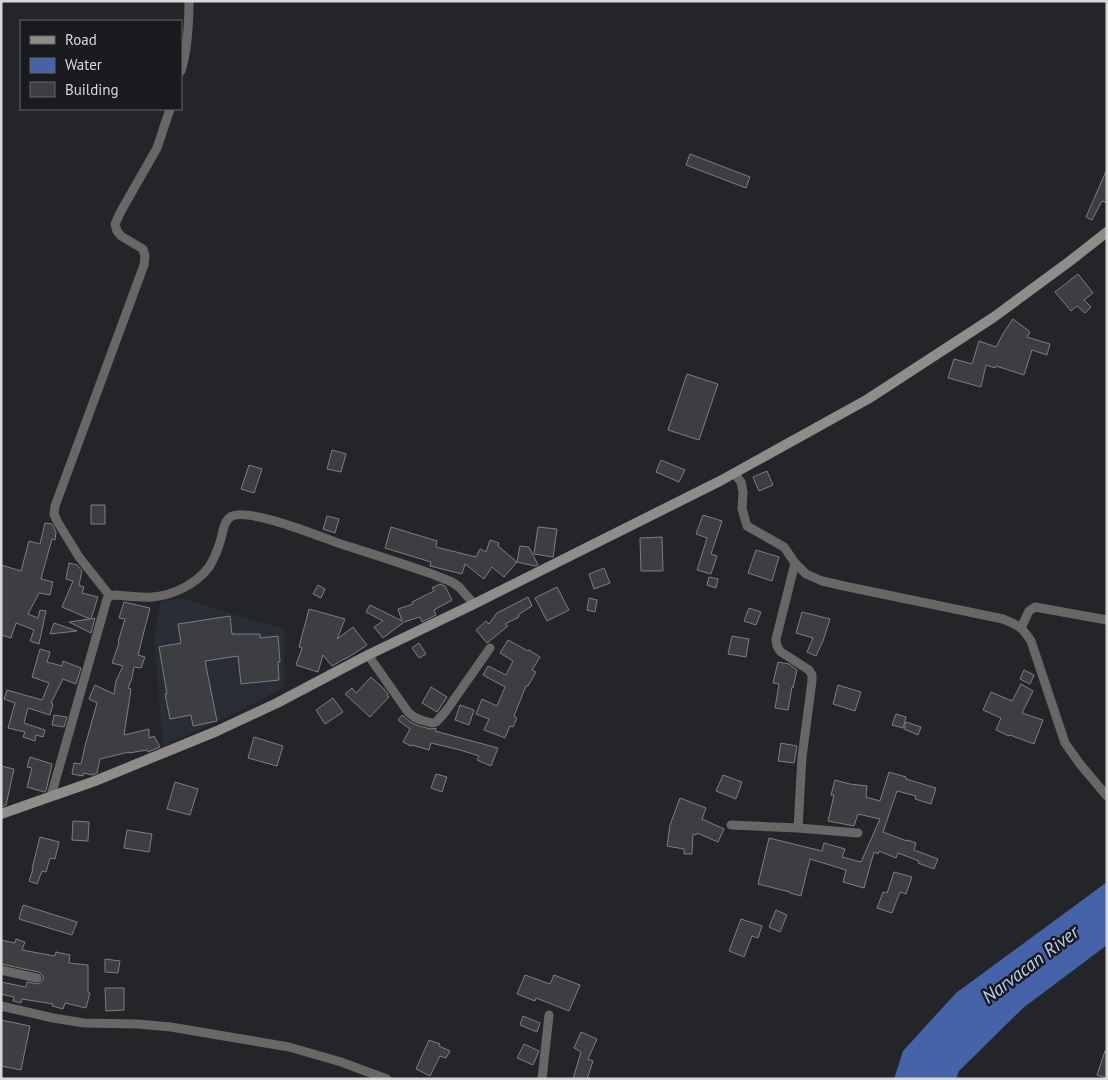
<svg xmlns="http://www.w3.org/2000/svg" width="1108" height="1080" font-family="'PT Sans',sans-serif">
<rect width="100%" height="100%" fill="#232528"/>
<path fill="#292d36" d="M180 598 284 629V687L233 714 163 746 154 638 160 602Z"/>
<path fill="#4663a9" d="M1107 882V945L1023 1008 959 1071 956 1079H894L903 1051 956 993Z"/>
<path fill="#3c3e41" stroke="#7c7e83" d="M690 154 750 177 746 188 686 165Z
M1107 169V203L1102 201 1092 220 1086 217Z
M1078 274 1093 293 1084 300 1091 307 1085 313 1077 306 1071 311 1055 292Z
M1013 319 1030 332 1027 337 1050 344 1047 355 1032 350 1024 375 996 366 995 368 986 365 981 387 948 378 954 359 972 364 979 341 996 347 1004 332Z
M687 374 718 384 699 440 668 430Z
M332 450 346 454 341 472 327 469Z
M661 460 685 470 679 482 656 472Z
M249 465 262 469 254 493 241 489Z
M767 471 773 485 759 491 753 477Z
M91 505H105V524H91Z
M703 515 722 521 711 554 717 556 711 574 697 570 707 538 696 534Z
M327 516 339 519 335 533 323 529Z
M45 523 52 524 56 532 55 540 52 539 42 575 41 579 53 582 50 595 39 593 28 614 38 618 40 610 46 611 39 644 30 641 34 630 16 623 11 638 1 635V565L21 571 29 541 40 544Z
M391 527 437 541 436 547 476 557 480 549 486 552 490 540 499 543 498 546 517 562 504 577 492 567 484 579 465 564 462 574 430 566 431 562 385 548Z
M538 527 557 529 553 557 534 554Z
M662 537 663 571H641L640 538Z
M520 546 529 547 538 565 535 566 517 562Z
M756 550 779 557 772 581 748 573Z
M69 563 77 565 82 571 79 585 84 587 82 593 98 597 91 619 95 618 91 633 69 622 90 619 62 607 73 581 66 579Z
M604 568 610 583 594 589 589 574Z
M709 577 718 579 716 588 707 585Z
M440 584 445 586 452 600 434 610 436 615 422 622 420 617 404 622 383 638 374 627 383 621 366 612 370 605 402 621 398 609 413 604 412 602 434 591 432 588Z
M318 585 325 589 321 598 313 594Z
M557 587 569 610 547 621 535 598Z
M528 597 532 606 518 615 519 617 505 624 508 626 487 643 476 630 486 621 489 624 497 613Z
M589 598 597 600 595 612 587 610Z
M124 602 150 608 138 655 145 657 141 668 134 667 132 678 128 688 131 689 124 735 149 729V738L154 736 160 747 148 752 147 750 129 753V752L100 759 97 773 92 775 84 773 83 776 72 774 74 763 81 764 85 746 97 703 89 699 95 685 114 694 116 681 123 666 112 663 119 643 118 642 125 619 119 618Z
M749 608 761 612 756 625 744 621Z
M309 609 345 619 337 639 353 627 367 645 352 655 345 659H344L332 666 323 655 318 672 296 665 302 648 299 647Z
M802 612 830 619 823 641 816 656 807 652 813 638 796 633Z
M230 616 232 634H260V638L278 636 280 662H278L279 680 241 684 238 656 205 661 217 721 193 726 191 715 170 719 165 694H167L159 647 181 643 178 624Z
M54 623 77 631 50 634Z
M732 636 749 639 746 657 728 654Z
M508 640 528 651 529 650 540 657 532 670 536 672 528 686H526L514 716 517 718 513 727 510 726 505 738 484 730 489 719 476 714 482 699 497 706 505 687 483 675 488 666 506 675 513 661 500 653Z
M419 643 426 654 419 658 412 648Z
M40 649 50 652 47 662 62 666 63 661 81 668 76 684 63 679 51 703 53 704 50 715 28 708 24 723 45 730 43 737 36 735 35 741 23 737 25 732 8 728 15 703 4 699 7 690 42 700 49 683 32 677Z
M778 662 789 664 797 670 793 688 792 687 788 710 775 708 779 684 773 683Z
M1024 670 1034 675 1030 684 1020 679Z
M371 677 383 688 388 694 387 696 389 697 370 717 345 694 352 688 356 693Z
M1021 684 1033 691 1022 713 1043 720 1034 744 1010 735 1009 736 996 730 1001 718 983 710 991 692 1012 701Z
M838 685 861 692 855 711 833 704Z
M431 687 447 697 437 712 422 703Z
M333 698 343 712 325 724 316 710Z
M460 705 474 710 469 725 455 720Z
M896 714 906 717 903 728 892 725Z
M54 715 67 717 64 727 52 725Z
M402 715 410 722 419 726 431 729 436 728 435 731 498 748 491 766 477 760 479 756 460 750 431 743 429 750 412 745 411 746 403 742 410 729 398 720Z
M906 722 921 727 918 735 904 729Z
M254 737 283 746 277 766 248 758Z
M781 743 797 746 794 763 778 761Z
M30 757 52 764 46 791 44 792 27 787 32 768 27 767Z
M1 766 14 769 6 805 1 807Z
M889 772 906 777V779L936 788 931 804 915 799 916 796 897 791 883 832 907 841 908 840 916 843 914 850 938 859 934 869 918 863 919 861 898 853 896 858 879 851 878 854 874 852 864 888 843 882 846 870 810 859 801 896 790 893V892L758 884 769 838 822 851 824 843 845 849 842 857 861 862 880 819 858 814 854 826 828 821 834 795H831L835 780 850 784 867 786 866 797 880 801Z
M436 774 447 777 442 792 431 788Z
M723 775 742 782 736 799 716 791Z
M175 782 198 789 190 815 167 809Z
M680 798 706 808 702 819 724 829 718 842 697 833 696 835 693 834 692 854H684V849L667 846 670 825Z
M73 821 89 822 88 841 72 840Z
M127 830 152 834 149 852 124 848Z
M40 837 59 842 55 859 50 858 46 872 42 871 37 884 29 881 33 869H32Z
M894 872 912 877 906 894 900 892 892 913 877 908 883 892 887 893Z
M23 905 77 922 72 935 19 919Z
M776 910 787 915 780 932 769 927Z
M741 919 762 926 758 938 752 936 744 957 729 951Z
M16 939 25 942 22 950 55 956 56 952 70 955 69 963 88 965V992L90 993 86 1008 65 1003 63 1009 52 1006 53 1004 22 999 21 1003 13 1001 14 997 1 994V982L26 987 27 982 38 984 43 980V976L39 972 1 964V940L15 943Z
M105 959 120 961 118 973 105 972Z
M525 975 550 984 554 975 580 985 569 1011 536 998 535 1001 517 994Z
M105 988H124V1010L106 1011Z
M523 1016 540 1023 537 1032 520 1025Z
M1 1020 30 1026 21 1070 1 1066Z
M581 1032 597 1039 588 1059 593 1061 587 1079H573L581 1052 574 1048Z
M429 1040 440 1044 439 1046 450 1051 446 1058 440 1056 430 1076 416 1069Z
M524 1044 539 1051 533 1065 517 1058Z
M1105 1051H1107V1078L1097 1075Z"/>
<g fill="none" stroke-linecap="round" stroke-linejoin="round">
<path stroke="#686765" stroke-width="9" d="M181 71C188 48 189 25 189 1
M734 473 741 482 743 492 742 509 747 526 784 547 795 563 806 574 822 581 844 586 1003 619C1018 625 1022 627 1031 641L1065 743 1080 764 1107 796
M795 563 776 639C776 644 777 648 781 652L809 670 812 675V681L802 757 798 828
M110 596 79 557 57 521 54 514 55 506 144 265 145 256 143 249 121 236 117 231 115 224 121 211 157 148 170 109
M1021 628 1029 611 1035 607 1107 620
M368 655 408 712 414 717 421 720 432 723 436 722 439 719 446 711 490 648
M51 796 107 599 110 596 115 595C127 596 140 598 153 597 174 595 196 584 209 567 214 559 218 549 221 539 223 531 224 520 232 516 250 508 318 536 338 543 369 553 401 563 432 574L452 582 459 587 474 604
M731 825 798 828 858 833
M1 970 37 978
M1 1006 53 1018 84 1023 137 1024 171 1027 289 1047 341 1062 387 1079
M542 1079 549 1015"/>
<path stroke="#8f8d8a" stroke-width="10" d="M1 814 95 781 217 731 277 703 368 655 474 604 720 481 868 399 994 317 1070 261 1107 232"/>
</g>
<g text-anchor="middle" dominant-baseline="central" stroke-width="5" stroke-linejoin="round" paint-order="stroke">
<g font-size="19" font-style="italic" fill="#bdcff7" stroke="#1a1b1f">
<text transform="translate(1030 964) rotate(-37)">Narvacan River</text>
</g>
</g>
<rect width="1108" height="1080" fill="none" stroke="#d7d9db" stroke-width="5"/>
<rect x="20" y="20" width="162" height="90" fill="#1a1b1f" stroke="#66676a"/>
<rect x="30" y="36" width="25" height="8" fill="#8f8d8a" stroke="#66676a"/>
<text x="65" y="45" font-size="15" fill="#d7d9db">Road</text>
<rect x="30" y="58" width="25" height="15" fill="#4663a9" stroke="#66676a"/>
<text x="65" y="70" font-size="15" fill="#d7d9db">Water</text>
<rect x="30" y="82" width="25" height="15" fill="#3c3e41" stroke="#66676a"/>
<text x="65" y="95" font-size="15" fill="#d7d9db">Building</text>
</svg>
